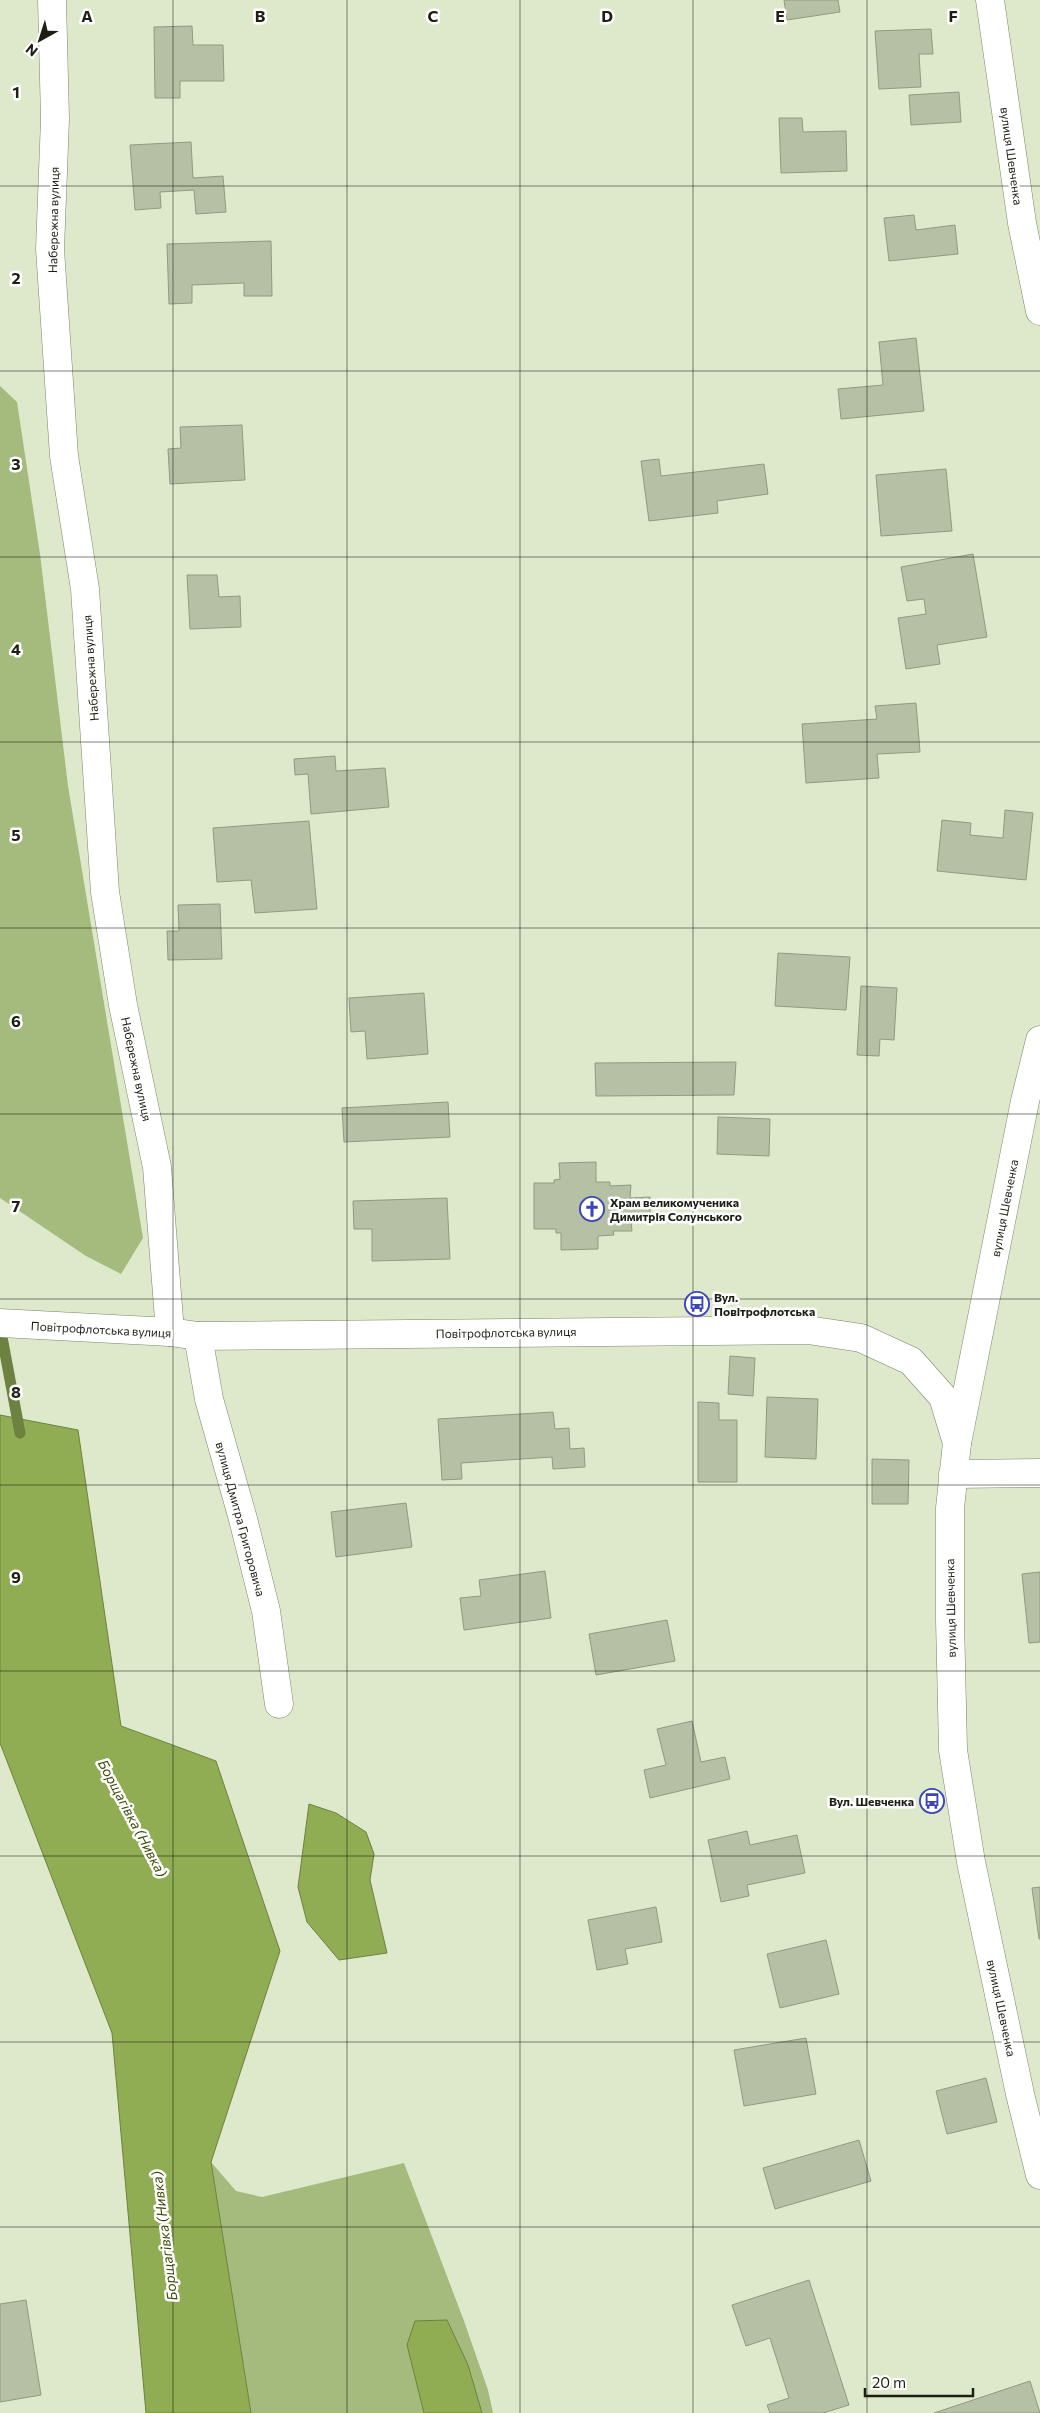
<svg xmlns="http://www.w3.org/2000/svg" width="1040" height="2413" font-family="Commissioner,sans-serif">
<rect width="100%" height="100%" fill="#dee9cc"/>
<path fill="#a5ba7d" d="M0 386 17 402 40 554 68 786 143 1238 121 1274 86 1256 0 1198Z
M211 2162 236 2191 262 2197 404 2163 464 2321 488 2390 493 2413H251Z"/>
<path fill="#90ad53" stroke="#6d8240" d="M0 1415 78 1430 121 1726 216 1761 280 1951 211 2162 251 2413H146L112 2033 0 1743Z
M309 1804 336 1813 366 1832 374 1854 370 1880 387 1953 339 1960 307 1922 298 1887Z
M447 2320 468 2365 482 2413H424L407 2345 415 2321Z"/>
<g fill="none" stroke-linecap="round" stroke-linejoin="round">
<path stroke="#6d8240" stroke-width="11" d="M2 1337 20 1433"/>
</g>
<path fill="#b6c0a4" stroke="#909a7f" d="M784 0H838L840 12 787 20Z
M192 26 193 45H223L224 81H180V98H155L154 27Z
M931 29 933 54H919L921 87 879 89 875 31Z
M959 92 961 122 911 125 909 95Z
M779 118H802L803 132 846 131 847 171 781 173Z
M191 142 193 178 223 176 226 212 196 214 194 190 160 192 161 208 135 210 130 145Z
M914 215 916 230 955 225 958 254 889 261 884 218Z
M271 241 272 296H244V283L192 285V303L169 304 167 244Z
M916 338 924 411 841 419 838 389 883 385 879 342Z
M242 425 245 480 170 484 168 449 181 448 180 427Z
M659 459 661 476 764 464 768 494 717 501 718 513 649 521 641 461Z
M946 469 952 531 881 536 876 475Z
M973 554 987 637 937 645 940 664 906 669 898 618 926 614 924 599 907 601 901 567Z
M187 575H217L219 597 240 596 241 627 190 629Z
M916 703 920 752 877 754 879 778 806 783 802 724 877 719 875 706Z
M335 756 336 771 385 768 389 807 311 814 308 774 295 775 294 759Z
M1005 810 1033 813 1026 880 937 871 942 820 971 823 970 835 1003 838Z
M309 821 317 909 255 913 251 880 217 882 213 828Z
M220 904 222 959 168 960 167 931H179L178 905Z
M778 953 850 957 846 1010 775 1006Z
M861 986 897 988 894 1040 880 1039 879 1056 857 1055Z
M424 993 428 1054 367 1059 365 1031 351 1032 349 998Z
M736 1062 734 1095 596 1096 595 1063Z
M448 1102 450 1137 344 1142 342 1108Z
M718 1117 770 1119 769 1156 717 1154Z
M596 1162V1182H610V1186L631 1185 630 1198 650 1197V1220L631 1221 632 1231H613L614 1235 598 1236V1249L561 1250V1233H556V1229H534V1183H554V1180L560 1179 559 1163Z
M447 1198 450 1259 372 1261V1229H354L353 1201Z
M730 1356 755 1358 753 1396 728 1394Z
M767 1397 818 1399 816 1459 765 1457Z
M698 1402 719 1403V1420H737V1482H698Z
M553 1412 555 1429 569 1428 570 1449 584 1448 585 1467 553 1469 552 1457 461 1463 462 1479 442 1480 438 1419Z
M872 1459 909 1460 908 1504H872Z
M406 1503 412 1547 336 1557 331 1512Z
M545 1571 551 1618 464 1630 460 1598 481 1596 479 1580Z
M1040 1572V1642L1029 1643 1022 1574Z
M667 1620 675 1661 596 1675 589 1634Z
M692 1721 701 1762 725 1757 730 1779 650 1798 644 1770 666 1765 657 1729Z
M747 1831 750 1845 797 1835 805 1873 747 1885 749 1896 721 1902 708 1840Z
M1040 1887V1939H1039L1032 1888Z
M656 1907 662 1942 625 1949 628 1964 597 1970 588 1920Z
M826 1940 839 1994 780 2008 767 1954Z
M806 2038 816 2094 744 2106 734 2050Z
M986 2078 997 2122 947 2134 936 2091Z
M859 2140 871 2181 775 2209 763 2168Z
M809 2280 849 2405 823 2413H770L767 2405 789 2398 770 2338 746 2346 732 2305Z
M26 2300 41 2395 0 2402V2304Z
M1030 2381 1040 2413H934Z"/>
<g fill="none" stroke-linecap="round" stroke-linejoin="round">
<defs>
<path id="minor" d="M52 0 55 119 50 249 64 456 85 589 105 892 123 1005 157 1167 170 1332
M990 0 1022 223 1040 311
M198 1336 209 1399 243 1519 266 1611 279 1704
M957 1443 1025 1101 1040 1040
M953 1474 1040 1473"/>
<path id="tertiary" d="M0 1323 170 1332 198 1336 808 1330 861 1338 911 1361 943 1397 957 1443 950 1508V1620L953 1750 971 1862 1020 2094 1040 2175"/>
</defs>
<use href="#minor" stroke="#7b846b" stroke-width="29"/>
<use href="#tertiary" stroke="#7b846b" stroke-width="29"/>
<use href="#minor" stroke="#fff" stroke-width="28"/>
<use href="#tertiary" stroke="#fff" stroke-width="28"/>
</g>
<path fill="none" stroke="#1b1f14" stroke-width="1" stroke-opacity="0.55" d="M173 0V2413M347 0V2413M520 0V2413M693 0V2413M867 0V2413M0 186H1040M0 371H1040M0 557H1040M0 742H1040M0 928H1040M0 1114H1040M0 1299H1040M0 1485H1040M0 1671H1040M0 1856H1040M0 2042H1040M0 2227H1040"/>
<defs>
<symbol id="church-ring" viewBox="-11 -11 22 22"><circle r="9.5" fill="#fff" stroke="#3d45b9" stroke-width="1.5"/><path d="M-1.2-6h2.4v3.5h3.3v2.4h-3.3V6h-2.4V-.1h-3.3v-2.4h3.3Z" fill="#3d45b9"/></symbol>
<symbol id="bus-ring" viewBox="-11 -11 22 22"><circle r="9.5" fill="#fff" stroke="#3d45b9" stroke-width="1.5"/><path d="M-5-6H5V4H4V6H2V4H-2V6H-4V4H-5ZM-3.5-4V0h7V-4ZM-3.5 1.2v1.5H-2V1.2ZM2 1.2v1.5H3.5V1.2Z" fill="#3d45b9"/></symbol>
</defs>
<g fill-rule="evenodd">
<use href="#church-ring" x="578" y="1195" width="28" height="28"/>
<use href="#bus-ring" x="683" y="1290" width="28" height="28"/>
<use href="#bus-ring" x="918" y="1787" width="28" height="28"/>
</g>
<g text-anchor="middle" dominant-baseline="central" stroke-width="5" stroke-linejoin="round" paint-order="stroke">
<g font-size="12" fill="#1b1f14" stroke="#fff">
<text transform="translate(1012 156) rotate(82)">вулиця Шевченка</text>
<text transform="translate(53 220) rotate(-89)">Набережна вулиця</text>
<text transform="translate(90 668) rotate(-94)">Набережна вулиця</text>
<text transform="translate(137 1069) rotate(78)">Набережна вулиця</text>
<text transform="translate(1004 1208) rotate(-79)">вулиця Шевченка</text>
<text transform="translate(101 1329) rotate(3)">Повітрофлотська вулиця</text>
<text transform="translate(506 1332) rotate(-1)">Повітрофлотська вулиця</text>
<text transform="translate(241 1519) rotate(75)">вулиця Дмитра Григоровича</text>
<text transform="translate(950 1608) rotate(-91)">вулиця Шевченка</text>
<text transform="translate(1002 2008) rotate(78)">вулиця Шевченка</text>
</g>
<g font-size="12" font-weight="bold" fill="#1b1f14" stroke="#fff" text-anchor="start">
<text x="610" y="1202">Храм великомученика<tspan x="610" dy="14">Димитрія Солунського</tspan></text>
<text x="714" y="1297">Вул.<tspan x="714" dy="14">Повітрофлотська</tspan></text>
<text x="914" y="1801" text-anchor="end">Вул. Шевченка</text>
</g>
<g font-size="14" font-style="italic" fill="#3a4c07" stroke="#fff">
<text transform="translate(133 1818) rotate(62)">Борщагівка (Нивка)</text>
<text transform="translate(164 2236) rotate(-97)">Борщагівка (Нивка)</text>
</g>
</g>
<g font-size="16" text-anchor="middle" font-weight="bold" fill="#1b1f14" stroke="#fff" stroke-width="5" stroke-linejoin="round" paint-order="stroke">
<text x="87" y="22">A</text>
<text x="260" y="22">B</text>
<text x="433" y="22">C</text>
<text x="607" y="22">D</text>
<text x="780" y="22">E</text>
<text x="953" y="22">F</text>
<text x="16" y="98">1</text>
<text x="16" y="284">2</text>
<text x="16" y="470">3</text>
<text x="16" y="655">4</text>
<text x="16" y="841">5</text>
<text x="16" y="1027">6</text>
<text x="16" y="1212">7</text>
<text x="16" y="1398">8</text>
<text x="16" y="1583">9</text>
</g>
<g transform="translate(40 40) rotate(219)" stroke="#ffffff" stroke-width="4" paint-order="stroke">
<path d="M0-4L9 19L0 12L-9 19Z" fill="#1b1f14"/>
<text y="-8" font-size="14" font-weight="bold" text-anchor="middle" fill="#1b1f14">N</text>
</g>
<path d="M865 2388v8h108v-8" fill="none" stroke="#1b1f14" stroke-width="2.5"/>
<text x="872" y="2388" font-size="15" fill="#1b1f14" stroke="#ffffff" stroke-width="4" paint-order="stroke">20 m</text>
</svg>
